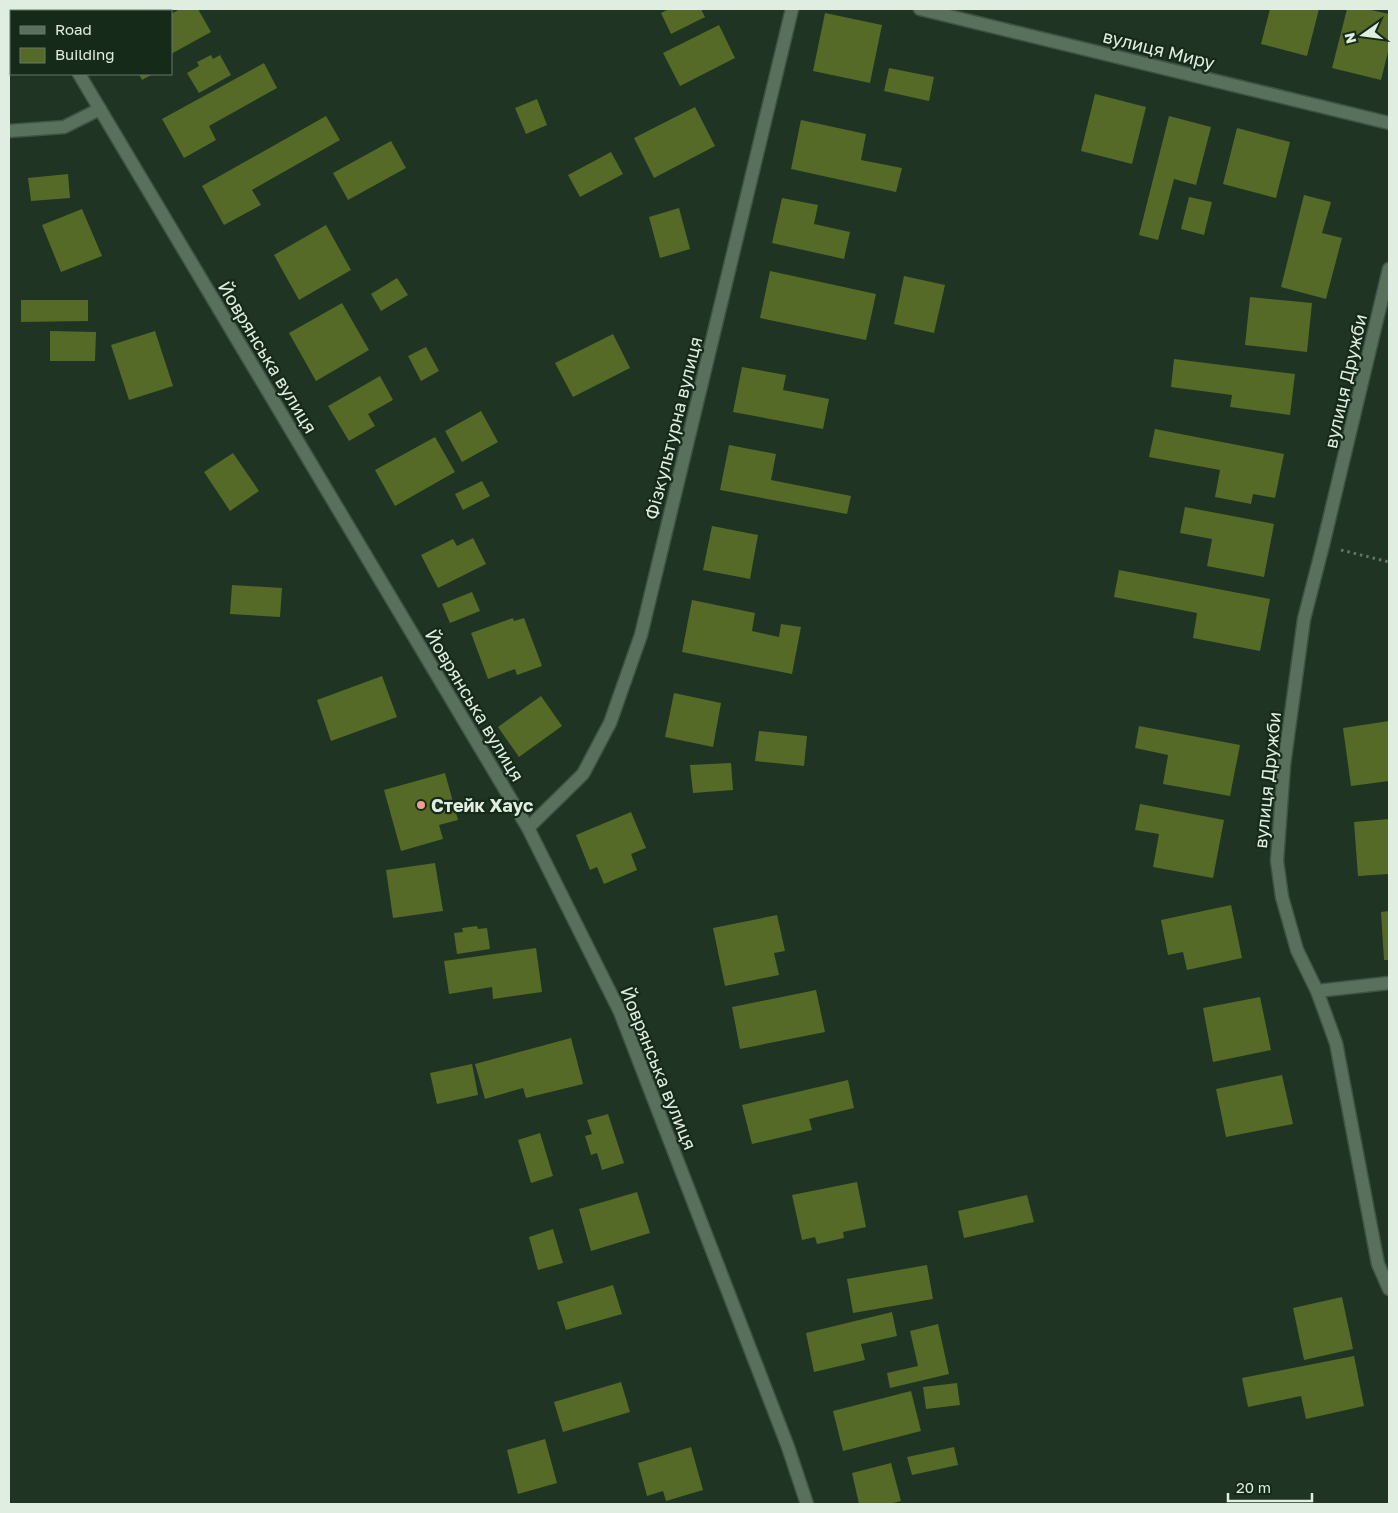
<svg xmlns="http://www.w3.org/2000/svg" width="1398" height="1513" font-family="'Golos Text',sans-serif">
<rect width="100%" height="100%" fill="#1f3423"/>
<path fill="#556a27" d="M140 9H164L159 11H141Z
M180 9H198L211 32 171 54V14Z
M669 9H701L705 17 671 34 661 13Z
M1270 9H1319L1307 56 1261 44Z
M1347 9H1367L1389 14V48L1381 80 1332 68Z
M825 13 882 25 870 83 813 71Z
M719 25 735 58 680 86 663 53Z
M211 55 213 59 220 55 231 75 199 93 187 73 199 66 197 62Z
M264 63 277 88 209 126 216 140 184 158 162 119Z
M889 68 934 77 929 101 884 91Z
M139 74H153L142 80Z
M1095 94 1146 107 1132 164 1081 151Z
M537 99 547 125 526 134 515 108Z
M695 107 715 146 654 178 634 138Z
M326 116 340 140 252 190 261 205 224 225 202 186Z
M1169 116 1211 127 1196 185 1174 179 1158 240 1139 235Z
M801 120 866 134 861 160 902 168 896 192 791 169Z
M1237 128 1290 142 1276 198 1223 184Z
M391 141 406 168 348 200 333 173Z
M611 152 623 174 580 197 568 175Z
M68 174 70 198 31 201 28 178Z
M1304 195 1331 202 1322 233 1342 238 1326 299 1281 287Z
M1189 197 1212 202 1204 235 1181 229Z
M782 198 818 205 814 224 850 232 844 259 772 243Z
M679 208 690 249 660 258 649 217Z
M82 209 102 256 61 272 42 225Z
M326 225 351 270 299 300 274 255Z
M770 271 876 294 866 340 760 318Z
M904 276 945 285 934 333 894 324Z
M397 278 408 295 381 311 371 294Z
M1250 297 1312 303 1307 352 1245 345Z
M21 300H88V321L21 322Z
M342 303 369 350 316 381 289 333Z
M50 331 96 332 95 361H50Z
M155 331 173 386 129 400 111 345Z
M613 334 630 368 573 397 555 363Z
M426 347 439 371 421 381 408 356Z
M1174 359 1295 374 1290 415 1230 407 1232 395 1171 387Z
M742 367 786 375 783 390 829 399 823 429 733 412Z
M380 376 393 400 368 414 375 426 349 441 328 406Z
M481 411 498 442 462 462 445 431Z
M1155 429 1284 454 1275 498 1253 494 1251 504 1215 497 1220 470 1149 457Z
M435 437 455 472 395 506 375 470Z
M729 445 776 454 771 480 851 496 847 514 720 490Z
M233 453 259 491 230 511 204 472Z
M482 481 490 496 463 510 455 494Z
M1185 507 1274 524 1264 577 1207 566 1212 539 1180 533Z
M712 526 758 535 750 579 703 570Z
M473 538 486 564 438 588 421 555 453 539 457 546Z
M1119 570 1270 599 1260 651 1193 638 1197 613 1114 597Z
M232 585 282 588 280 617 230 614Z
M472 592 480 611 450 623 442 604Z
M692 600 755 613 752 631 779 637 781 624 801 627 792 674 682 652Z
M513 618 514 621 524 618 542 666 517 675 515 669 488 679 471 633Z
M382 676 397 717 331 741 317 700Z
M674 693 721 703 713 747 665 737Z
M541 696 562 726 519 757 498 727Z
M1389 721V781L1351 786 1343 728Z
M1139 726 1240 745 1230 796 1163 784 1168 755 1135 748Z
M759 731 807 736 804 766 755 761Z
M731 763 733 790 693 793 690 765Z
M445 773 458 820 439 825 443 839 401 851 384 790Z
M1140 804 1224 820 1213 878 1153 867 1159 834 1135 830Z
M631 812 646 848 631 854 637 870 604 884 597 867 590 870 576 835Z
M1389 819V874L1358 876 1354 822Z
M435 863 443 911 393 918 386 870Z
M1231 905 1242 958 1187 970 1183 952 1168 955 1161 920Z
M1389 911V960H1384L1381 912Z
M777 915 785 951 774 953 779 975 725 986 713 928Z
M477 926 478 929 487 928 490 949 457 954 454 933 463 932 462 928Z
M536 948 542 992 493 999 492 987 449 994 444 961Z
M816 990 825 1032 740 1049 732 1007Z
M1260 997 1271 1050 1213 1062 1203 1008Z
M571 1038 583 1084 526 1098 523 1088 485 1099 475 1064Z
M472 1064 478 1095 437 1104 430 1073Z
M1282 1075 1293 1124 1226 1137 1216 1089Z
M848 1080 854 1108 809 1119 812 1130 752 1144 742 1105Z
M608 1114 624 1163 602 1170 597 1153 591 1155 585 1136 592 1134 587 1120Z
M540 1133 553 1176 531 1183 518 1140Z
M857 1182 866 1227 843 1232 844 1238 817 1244 815 1237 802 1240 792 1195Z
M637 1192 650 1233 591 1251 579 1209Z
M1027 1195 1034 1222 964 1238 958 1211Z
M553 1229 563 1263 538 1270 529 1237Z
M927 1265 933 1299 853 1313 847 1279Z
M613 1285 622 1314 566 1330 557 1302Z
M1342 1297 1353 1349 1304 1360 1293 1308Z
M892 1312 897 1336 861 1344 865 1360 814 1372 806 1333Z
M938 1324 949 1374 890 1388 887 1373 918 1366 910 1331Z
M1354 1356 1364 1406 1306 1419 1301 1396 1248 1407 1242 1378Z
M621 1382 630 1412 563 1432 554 1402Z
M957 1383 960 1405 926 1409 923 1387Z
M911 1391 921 1431 843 1451 833 1411Z
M545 1439 557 1483 518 1494 507 1450Z
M691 1447 703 1490 666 1501 663 1491 647 1496 638 1463Z
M954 1447 958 1465 912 1475 907 1457Z
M891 1463 901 1501 889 1504H859L852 1473Z"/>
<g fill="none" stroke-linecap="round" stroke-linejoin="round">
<defs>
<path id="lane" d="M1317 991 1389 983"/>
<path id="street" d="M920 9 1389 123
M9 131 64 127 100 109
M1389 269 1323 545 1304 619 1284 765 1277 861 1282 897 1297 950 1317 991 1336 1043 1378 1264 1389 1289
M528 828 583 774 610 723 641 635 792 9"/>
<path id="secondary" d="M42 9 44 11
M79 74 528 828 620 1012 788 1447 807 1504"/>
</defs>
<use href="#lane" stroke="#3f5344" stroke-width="15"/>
<use href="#street" stroke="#3f5344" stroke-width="15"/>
<use href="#secondary" stroke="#3f5344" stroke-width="15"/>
<path stroke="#637566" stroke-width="3" stroke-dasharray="2.5 4" stroke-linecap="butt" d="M1341 550 1389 562"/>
<use href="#lane" stroke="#59715c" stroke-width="12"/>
<use href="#street" stroke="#59715c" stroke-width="12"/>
<use href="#secondary" stroke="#59715c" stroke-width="12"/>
</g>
<circle fill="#f59c91" stroke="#162a19" stroke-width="2" cx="421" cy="805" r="5"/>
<g text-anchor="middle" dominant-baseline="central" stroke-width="4.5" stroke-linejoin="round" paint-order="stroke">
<g font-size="18" fill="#e0eee2" stroke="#162a19">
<text transform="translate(1159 49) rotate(14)">вулиця Миру</text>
<text transform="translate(268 357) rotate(59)">Йоврянська вулиця</text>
<text transform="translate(1345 381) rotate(-77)">вулиця Дружби</text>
<text transform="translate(673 428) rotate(-76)">Фізкультурна вулиця</text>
<text transform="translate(475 705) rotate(59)">Йоврянська вулиця</text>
<text transform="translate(1267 780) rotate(-84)">вулиця Дружби</text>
<text transform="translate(659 1068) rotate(68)">Йоврянська вулиця</text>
</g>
<g font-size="18" font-weight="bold" fill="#e0eee2" stroke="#162a19" text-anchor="start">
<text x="431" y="805">Стейк Хаус</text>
</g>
</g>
<rect width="1398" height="1513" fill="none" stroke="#e0eee2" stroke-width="20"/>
<rect x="10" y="10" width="162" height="65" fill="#162a19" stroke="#677869"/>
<rect x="20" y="26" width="25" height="8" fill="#59715c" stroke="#677869"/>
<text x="55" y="35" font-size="15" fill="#e0eee2">Road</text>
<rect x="20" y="48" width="25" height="15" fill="#556a27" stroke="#677869"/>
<text x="55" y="60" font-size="15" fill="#e0eee2">Building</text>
<g transform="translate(1363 35) rotate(256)" stroke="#162a19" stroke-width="4" paint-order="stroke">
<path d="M0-4L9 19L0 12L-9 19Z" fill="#e0eee2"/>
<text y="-8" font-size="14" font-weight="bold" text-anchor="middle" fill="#e0eee2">N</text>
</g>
<path d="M1228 1493v8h84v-8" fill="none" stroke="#e0eee2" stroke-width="2.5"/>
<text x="1236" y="1493" font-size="15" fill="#e0eee2" stroke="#162a19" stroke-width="4" paint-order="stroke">20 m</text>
</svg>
